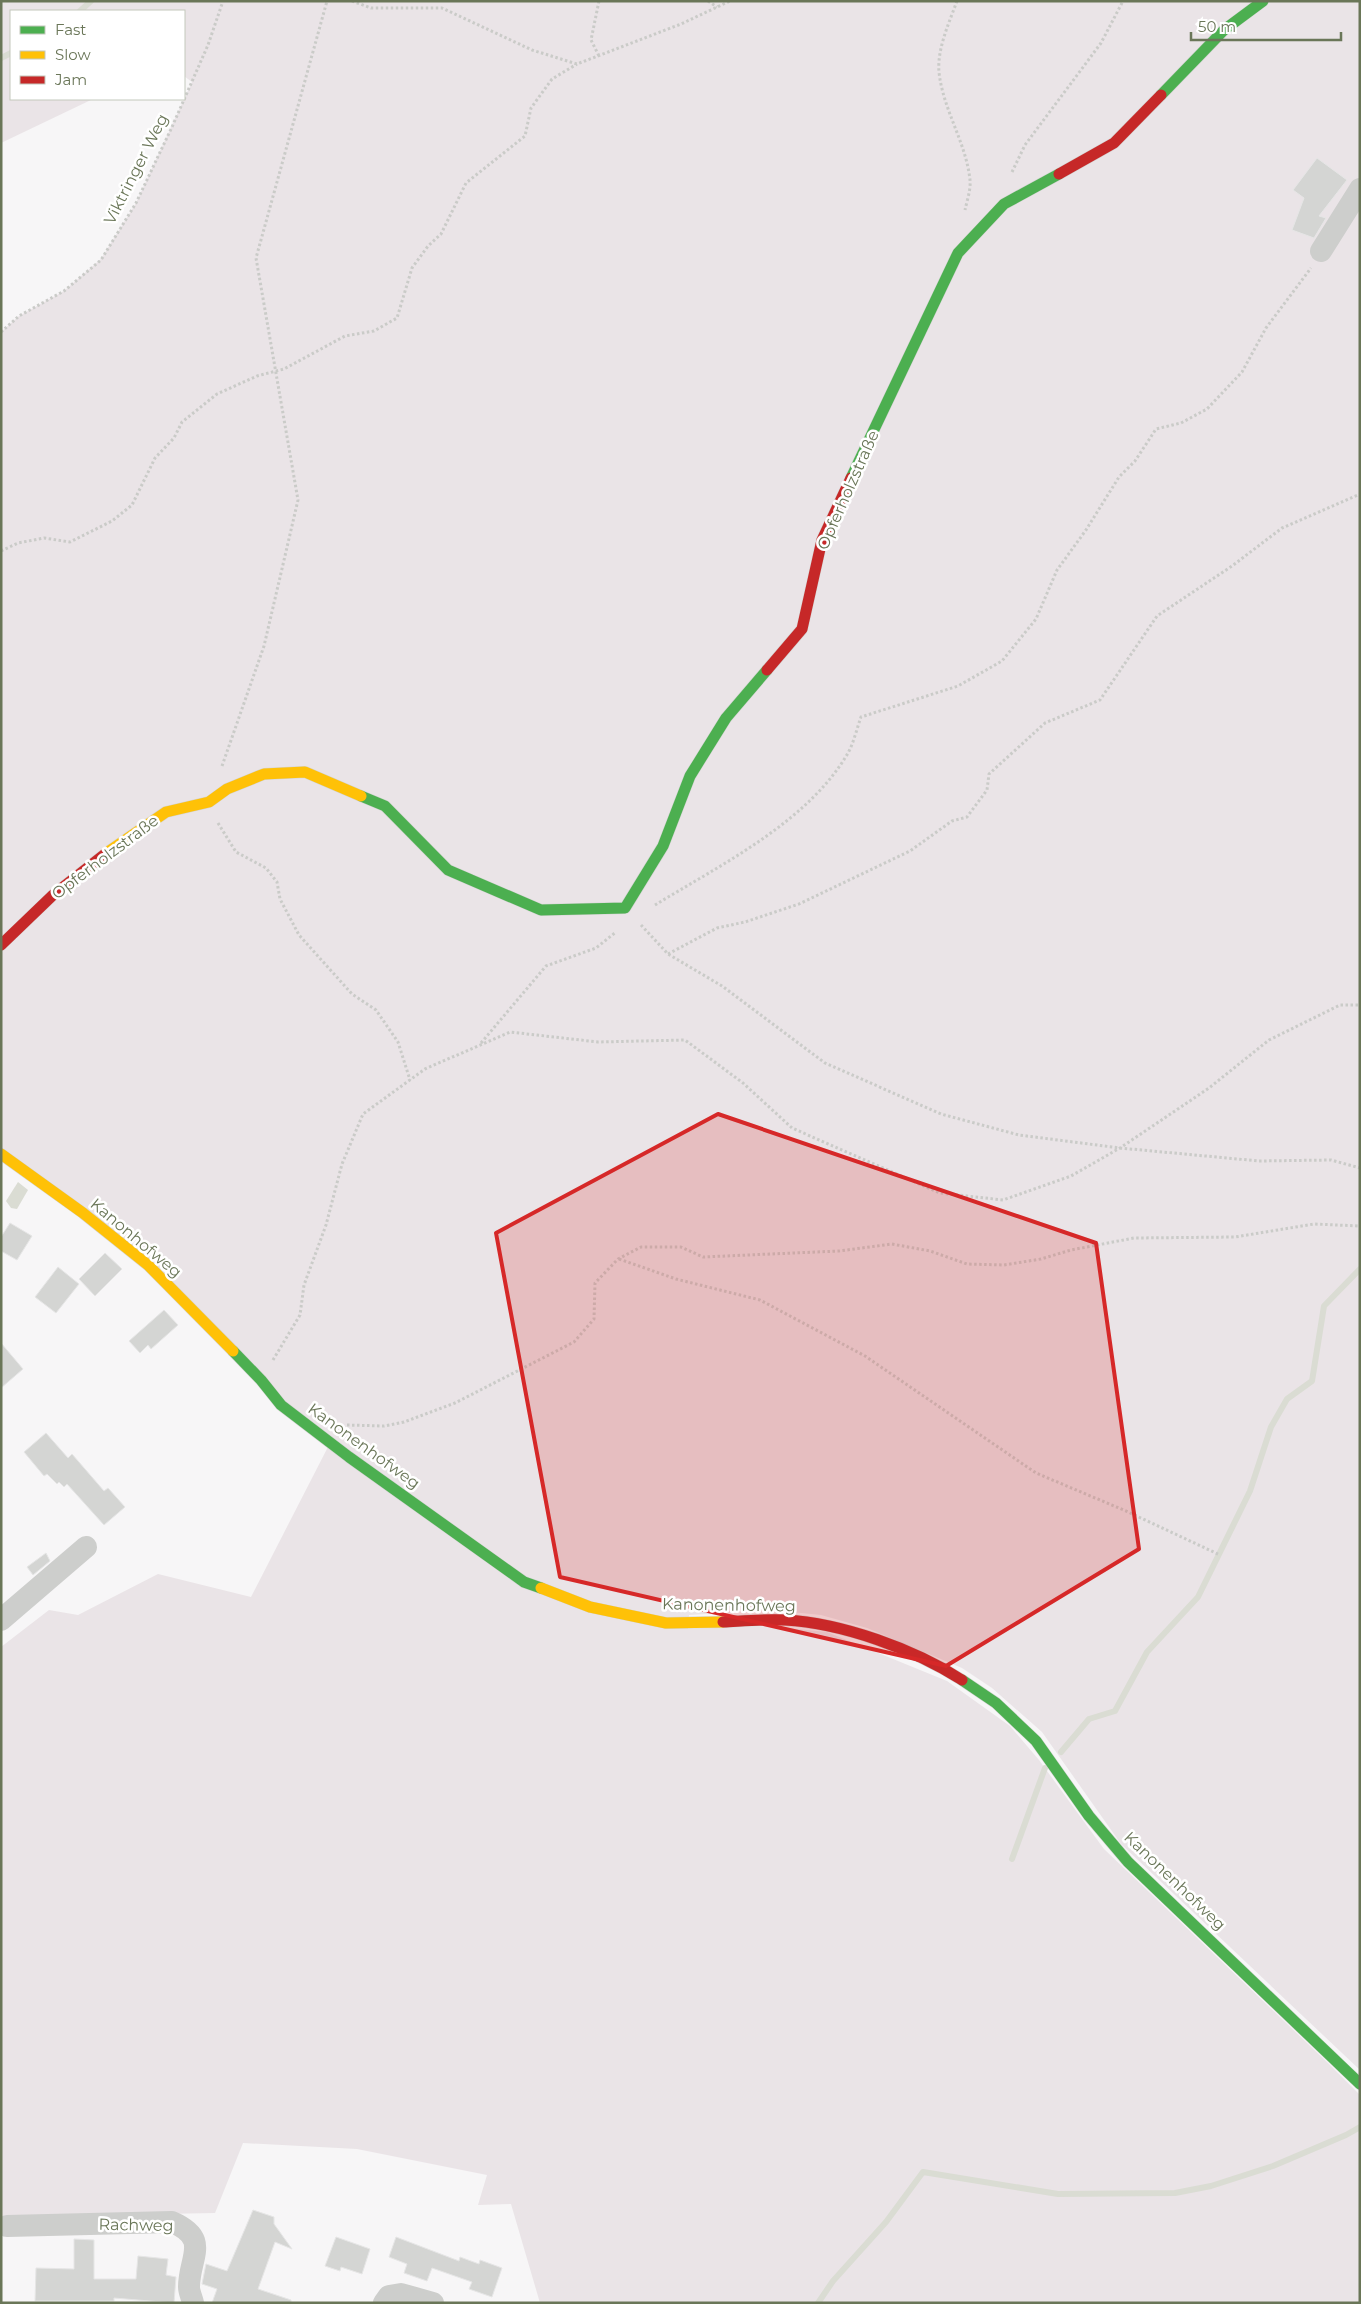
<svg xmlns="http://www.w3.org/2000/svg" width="1361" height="2304" font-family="Montserrat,sans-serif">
<rect width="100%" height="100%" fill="#f7f6f7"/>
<path fill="#eae4e7" d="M1 1H1360V2070L1121 1844 1042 1732 992 1688 962 1668 867 1628 821 1615 771 1610 689 1615 688 1629 768 1626 827 1632 947 1681 1010 1726 1039 1760 1104 1849 1328 2063 1360 2095V2303H540L511 2204 478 2205 487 2175 357 2149 243 2143 215 2213 1 2217V1647L49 1610 78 1615 158 1574 251 1597 330 1443 297 1419 279 1397 148 1265 83 1213 1 1154V332L19 316 64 291 101 259 136 203 192 82 184 76V11H11V99H93L1 143Z"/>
<path fill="#dadcd3" d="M18 1182 28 1190 17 1209 11 1208 6 1201Z"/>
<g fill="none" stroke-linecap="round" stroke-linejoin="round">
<path stroke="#dadcd3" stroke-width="6" d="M80 11 91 1
M1 58 11 53
M1061 1752 1089 1719 1115 1711 1147 1652 1198 1597 1250 1491 1271 1427 1287 1399 1312 1381 1324 1306 1360 1269
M1012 1859 1045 1768
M818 2303 833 2281 886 2222 923 2172 1058 2194 1175 2193 1211 2186 1273 2166 1346 2135 1360 2127"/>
</g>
<path fill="#d4d5d3" stroke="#e6e6e6" d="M1317 158 1347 180 1319 216 1326 218 1314 238 1292 230 1304 198 1293 190Z
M10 1223 32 1236 17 1260 1 1251V1237Z
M105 1253 122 1269 95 1296 79 1279Z
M58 1267 79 1284 56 1313 35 1297Z
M164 1310 178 1325 151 1349 148 1345 140 1353 129 1341Z
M1 1343 23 1369 1 1388Z
M46 1433 68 1458 72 1454 104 1491 108 1488 125 1507 104 1525 67 1484 64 1487 59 1482 57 1484 47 1474 44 1476 24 1452Z
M46 1553 50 1561 33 1575 27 1567Z
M253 2210 274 2217V2224L292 2249 275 2242 258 2289 291 2300V2303H212L217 2289 202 2284 206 2264 227 2271Z
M336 2237 370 2249 362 2274 341 2267 340 2271 325 2266Z
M396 2237 459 2261 460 2257 479 2264 480 2260 502 2268 492 2297 469 2289 472 2282 432 2268 427 2281 404 2273 407 2264 389 2257Z
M74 2239 94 2240V2279H136L138 2256 168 2259 166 2275 176 2277 174 2303 114 2298V2301H35L36 2268 74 2269Z"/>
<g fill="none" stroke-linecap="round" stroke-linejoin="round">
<defs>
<path id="fast" d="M1161 95 1224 30 1263 1
M851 478 958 253 1004 204 1059 174
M361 796 385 806 448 870 541 910 625 908 663 846 690 776 726 718 767 670
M233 1351 261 1380 281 1405 349 1457 524 1582 541 1588
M962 1680 996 1703 1036 1741 1089 1816 1128 1862 1360 2084"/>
<path id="slow" d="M105 854 166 812 209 802 227 789 264 774 305 772 361 796
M1 1154 83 1213 148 1265 233 1351
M541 1588 590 1607 666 1623 723 1622"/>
<path id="jam" d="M1059 174 1114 143 1161 95
M767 670 802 629 822 540 851 478
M1 945 53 895 105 854
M723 1622C743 1621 764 1619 785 1620 842 1623 914 1649 962 1680"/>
</defs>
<use href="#fast" stroke="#d3d4d2" stroke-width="12"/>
<use href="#slow" stroke="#d3d4d2" stroke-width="12"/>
<use href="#jam" stroke="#d3d4d2" stroke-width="12"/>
<path stroke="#cacbc8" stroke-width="3" stroke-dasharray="2.5 2.5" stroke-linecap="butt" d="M352 1 371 8H442L532 50 577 64 681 24 730 1
M599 1 591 40 599 56
M708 1 717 7
M957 1C949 23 937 49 939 72 943 110 966 142 970 180 971 189 967 201 965 210
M1012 172 1025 145 1101 43 1123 1
M1 332 19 316 64 291 101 260 136 203 172 127 208 45 223 1
M1 551 18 543 44 538 70 542 112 521 132 505 155 458 174 438 182 422 217 394 257 376 284 369 345 336 374 331 397 318 412 268 428 246 441 234 466 183 525 136 531 108 552 79 577 64
M222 766 264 646 298 500 256 258 327 1
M218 823 236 852 266 868 277 882 280 899 299 935 352 994 376 1010 398 1042 410 1080
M655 905C722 864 808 822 848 753 854 742 857 728 861 717L958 686 1002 661 1036 619 1057 570 1086 530 1119 477 1135 461 1156 429 1181 423 1207 409 1242 372 1266 328 1311 268
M641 925 668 954 722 986 825 1063 941 1114 1019 1135 1120 1148 1259 1161 1331 1160 1360 1168
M668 954 717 928 745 922 799 904 910 851 952 821 967 817 987 790 989 774 1045 723 1100 700 1157 616 1232 566 1282 528 1360 494
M481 1043 546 966 596 948 616 932
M619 1259 676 1279 760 1300 865 1356 1036 1473 1126 1511 1220 1555
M273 1360 300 1315 304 1285 326 1225 342 1164 363 1114 425 1069 510 1032 598 1042 685 1040 743 1083 792 1128 940 1193 1003 1200 1071 1176 1120 1148 1209 1088 1269 1040 1340 1005H1360
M347 1425 384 1426 404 1422 455 1403 574 1342 594 1319 595 1283 618 1259 641 1247H681L703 1257 839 1251 892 1244 930 1251 967 1264 1004 1265 1041 1259 1071 1250 1134 1238 1235 1237 1314 1224 1360 1226"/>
<path stroke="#cdcecc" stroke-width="22" d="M1321 251 1360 189
M1 1620 86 1547
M7 2226 172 2222C211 2239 189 2257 189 2287 189 2292 192 2298 193 2303
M384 2303 389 2296 401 2294 433 2303"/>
<use href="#fast" stroke="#4caf50" stroke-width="11"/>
<use href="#slow" stroke="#ffc107" stroke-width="11"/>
<use href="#jam" stroke="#c62828" stroke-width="11"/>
</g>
<path fill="#d62828" fill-opacity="0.2" stroke="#d62828" stroke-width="4" stroke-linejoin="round" d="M718 1114 1096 1243 1139 1549 946 1666 560 1577 496 1233Z"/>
<g text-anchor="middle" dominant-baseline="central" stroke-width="5" stroke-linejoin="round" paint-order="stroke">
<g font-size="16" fill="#6a7658" stroke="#fff">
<text transform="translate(136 169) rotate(-63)">Viktringer Weg</text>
<text transform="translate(848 490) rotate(-66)">Opferholzstraße</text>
<text transform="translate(105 857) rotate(-37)">Opferholzstraße</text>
<text transform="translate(136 1238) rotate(40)">Kanonhofweg</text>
<text transform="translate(364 1446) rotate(36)">Kanonenhofweg</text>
<text transform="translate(729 1605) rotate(1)">Kanonenhofweg</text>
<text transform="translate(1175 1881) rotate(44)">Kanonenhofweg</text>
<text transform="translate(136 2225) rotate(1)">Rachweg</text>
</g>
</g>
<rect width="1361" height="2304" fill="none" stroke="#6a7658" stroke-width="5"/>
<rect x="10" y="10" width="175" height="90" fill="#ffffff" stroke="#c3c8bc"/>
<rect x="20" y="26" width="25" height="8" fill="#4caf50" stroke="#c3c8bc"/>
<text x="55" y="35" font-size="15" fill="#6a7658">Fast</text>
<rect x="20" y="51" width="25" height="8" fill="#ffc107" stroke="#c3c8bc"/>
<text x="55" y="60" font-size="15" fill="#6a7658">Slow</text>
<rect x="20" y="76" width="25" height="8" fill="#c62828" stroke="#c3c8bc"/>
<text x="55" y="85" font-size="15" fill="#6a7658">Jam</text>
<path d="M1191 32v8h150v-8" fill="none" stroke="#6a7658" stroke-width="2.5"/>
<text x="1198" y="32" font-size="15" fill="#6a7658" stroke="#ffffff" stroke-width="4" paint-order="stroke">50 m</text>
</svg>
